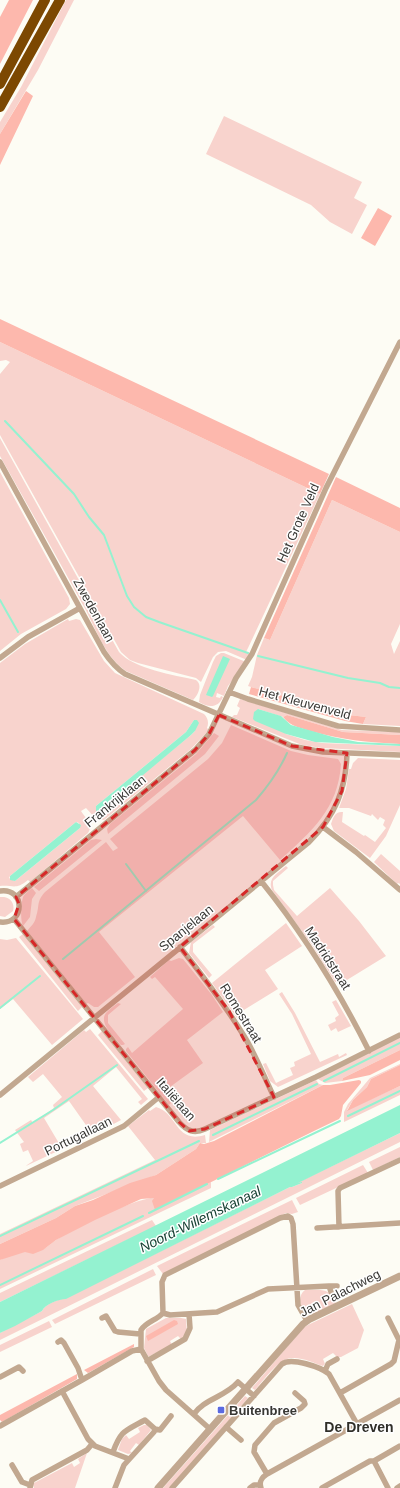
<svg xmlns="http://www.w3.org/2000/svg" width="400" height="1488" font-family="Helvetica,sans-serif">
<rect width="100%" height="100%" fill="#fdfcf4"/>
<path fill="#f8d3cd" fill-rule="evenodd" d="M66 0H74L38 70 0 134V122L21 87Z
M224 116 362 182 354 198 367 205 352 234 330 222 311 205 206 154Z
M0 342 320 494 248 648 246 652 251 653 247 660 226 651 218 652 213 657 201 682 196 678 138 663 130 660 121 652 0 435V374L10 362 6 360 0 361Z
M0 438 119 652C134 669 174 675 196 680 203 685 198 695 193 700L126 671C104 656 96 628 83 605 56 555 28 506 0 456Z
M0 472 69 598 70 604 66 609 21 634 0 651Z
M332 500 400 532V624L391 644 394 654 400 641V726L363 724 366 717 349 715 307 704 248 686 252 677 257 655 264 638 270 640Z
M68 619 69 621 76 619 80 620 104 661 115 673 204 714C208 718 209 723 207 728L209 730 191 749 104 820 96 819 86 808 81 811C86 819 94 824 88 833L30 882 28 880C16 890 14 885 0 886V663L25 644ZM194 720 195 731 191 735 98 811 96 806 186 732ZM76 822 79 823 80 828 15 881 9 878 10 876Z
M221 653H224L246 662 228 686 224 696 217 693 216 697 220 698 221 696 223 697C218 708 209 708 199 702L200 695 213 662 216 656Z
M240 699 342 730 400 732V735L343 732 287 715 283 717 258 709 286 734 305 740 322 743 400 746V752L322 748 302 745 232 717 234 715H237L240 708 237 706Z
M231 725 291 751 308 755 338 759 341 764C338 809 312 831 280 860L243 816 99 932 135 977 98 1007H94L88 1003 86 1004 27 931C31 926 35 923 36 917 40 905 36 902 45 892L106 842 113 851 118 848 110 839 208 759 222 743Z
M214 733 219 736 205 754 108 834 107 829 110 824 196 754Z
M358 758 400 760V805L386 836 370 858 334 831 331 824C333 818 335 811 343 812L342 822 364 836 365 835 375 842 386 828 383 825 385 820 380 817 378 820 372 814 371 816 349 808H339L346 789 349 769H351L353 763Z
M96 839 102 840 39 891 34 887 91 840Z
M381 854 400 871V884L398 883 397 884 374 862Z
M286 866 288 868 273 881V885L274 890 297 916 330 888 359 921 386 956 342 983 335 982 312 945 272 890C267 878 278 873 286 866Z
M32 888 36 893 32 899 30 917 23 926C20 920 21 904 23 897 25 893 29 891 32 888Z
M4 897C11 898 15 904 13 911L5 917 0 916V897Z
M286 923 302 946 265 970 278 989 239 1013 243 1019 239 1021 212 983Z
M213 925 215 927 193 944V952L212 975 209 978 189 953 191 942Z
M23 934 82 1007 78 1011 19 937Z
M16 938 83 1019 52 1045 13 999 0 1009V939L7 940Z
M179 958 183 959 212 995 223 1012 187 1040 203 1063 163 1092 171 1103 169 1105 126 1051V1049L128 1047 132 1053 183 1009 155 977 152 979 150 977 169 960 171 961Z
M282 992 295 1013 320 1062 338 1054 339 1057 346 1053 347 1055 278 1087 270 1081 263 1064 266 1063 276 1083 293 1075 290 1068 295 1066 294 1062 311 1054 292 1014 279 994Z
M336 1000 351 1026 338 1032 336 1028 331 1031 328 1025 336 1021 335 1018 339 1015 332 1002Z
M118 1003 121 1004 108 1015V1023L125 1044 123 1045H121C115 1038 98 1023 106 1013 109 1009 114 1006 118 1003Z
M90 1029 148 1099 141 1105 138 1102 142 1099 116 1067 93 1086 121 1120 93 1135 69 1101 44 1118 60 1145 77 1137 79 1141 26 1166 27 1165 33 1161 28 1150 23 1152 20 1144 24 1142 15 1130 31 1120 33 1123 54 1108 53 1105 62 1097 43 1074 33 1082 28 1077 84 1030 86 1032Z
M102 1031 148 1088 144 1091 98 1035Z
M400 1038V1050L343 1078 342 1081 325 1083 318 1079Z
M400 1064V1065L371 1079 367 1087 353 1100 347 1110 400 1086V1095L344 1122V1112L348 1104 370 1078Z
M316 1080 319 1084 323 1085 209 1142 210 1130Z
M156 1107C178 1113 175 1144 205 1135L206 1143H200L196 1149 156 1175 75 1206 56 1218 0 1244V1234L155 1160 128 1126 149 1110 150 1111Z
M400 1133V1142L0 1340V1333L42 1311C45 1304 59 1299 66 1298L290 1187H292L302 1183H297Z
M400 1147V1157L373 1170 369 1162Z
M363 1165 368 1173 300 1205 296 1198Z
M211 1182V1188L0 1289V1260C7 1256 16 1254 23 1252 31 1251 32 1254 41 1250 47 1248 51 1243 56 1240 81 1225 126 1202 155 1197V1210Z
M292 1200 298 1212 292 1214 286 1213 163 1274 157 1266Z
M152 1220 156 1226 0 1302V1293Z
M153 1269 156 1275 55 1324 52 1320Z
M305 1290C319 1290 330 1287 336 1303 330 1306 315 1315 309 1314 299 1312 297 1295 305 1290Z
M352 1304 364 1330 358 1348 341 1357H337L333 1353 323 1359 325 1364 323 1366C314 1363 302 1357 292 1358 279 1358 264 1380 255 1390L252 1388 304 1327 310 1324Z
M166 1318H181L186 1319 187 1333 181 1339 178 1336 170 1341 172 1345 150 1356H148L144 1348 146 1329Z
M49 1321 52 1327 0 1352V1345Z
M245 1396 248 1398 170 1488H163Z
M144 1425H147L151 1430 139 1445 136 1443 130 1451 132 1453 128 1454 118 1450 122 1439 126 1435 129 1439 140 1432 138 1428Z
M87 1453 75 1488H34L33 1484 34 1483 72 1463 74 1467 80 1463 78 1459Z"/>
<path fill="#fdb8ad" d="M9 0H33L0 64V17Z
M26 91 33 96 0 165V134Z
M378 208 392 216 375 246 361 238Z
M0 319 329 474 320 494 0 342Z
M336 477 400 508V532L332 500 270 640 264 638Z
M251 687 349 715 366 717 363 724 345 721 249 694Z
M287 715 343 732 400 735V744C367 742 342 740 310 731 299 727 291 727 283 717Z
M400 1050V1060L370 1075 342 1081 343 1078Z
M400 1065V1086L347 1111 353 1100 367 1087 371 1079Z
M359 1080 361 1081V1083L343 1105 341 1116 339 1119 314 1131 155 1210 152 1201 154 1198 141 1199 95 1220 56 1240 43 1250 33 1254 25 1252 0 1260V1244L56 1218 75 1206 93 1200 130 1183 156 1175 196 1149 200 1143 204 1144 214 1141 323 1085H330Z
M174 1320 177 1321 178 1324 148 1341 146 1336Z
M134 1344V1347L88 1373 84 1370Z
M77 1374V1379L2 1422 0 1420V1415Z"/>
<path fill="#94f2d0" d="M223 656 230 659 213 696 212 697 206 695Z
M258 709 281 716 291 725 333 737 358 742 400 744V746L315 742 286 734 255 721 253 719 254 712Z
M194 720H197L199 723 195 731 191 735 100 811H96V806L186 732Z
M76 822 81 825 80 828 15 881 10 880V876Z
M400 1105V1133L298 1183 302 1182V1183L292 1187H290L66 1299C59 1299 45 1304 42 1311L15 1326 0 1333V1302Z"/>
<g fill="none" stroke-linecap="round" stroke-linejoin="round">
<path stroke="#94f2d0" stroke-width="2" d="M5 421 74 494 89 517 104 535 127 596 134 607 146 617 159 622 248 653
M0 600 18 632
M258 656 348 678 380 683 389 687 400 688
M126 864 146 891
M63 959 256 800C269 785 279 771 287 753
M0 1008 40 976
M324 1081 400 1043
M348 1116 400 1091
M213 1135 317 1084
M0 1143 53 1110 117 1065
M218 1179 340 1121
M149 1213 207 1184
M0 1236 199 1141
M0 1285 143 1216"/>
<path stroke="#c2a890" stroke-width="5.5" d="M0 462 104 652C110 661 116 668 125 674L292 746 323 752 400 755
M0 658 28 637 80 608
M229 692 248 699 338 726 400 730
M323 827 356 852 400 890
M261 881C303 933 339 991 369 1051
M0 891C25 887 26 925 0 922
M16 897 195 750 209 734 236 678 252 654 326 488 400 342
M14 919 179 1122C187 1131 194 1134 205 1129L316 1077 400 1035
M180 947C203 976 225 1005 244 1036 256 1055 264 1077 274 1097
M0 1095 309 842C335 816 346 790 347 753
M0 1186 124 1126 159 1097
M339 1227 338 1191 340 1188 400 1160
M317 1228 400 1223
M329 1286H337
M163 1313 170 1315 217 1312 268 1289 329 1286 331 1292
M102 1318 106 1316 115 1331 118 1332 140 1334
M147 1361 185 1339 190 1328 189 1314
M325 1371 328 1364 337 1359
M0 1377 19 1367 23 1371
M82 1380 132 1351 141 1349
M62 1391 88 1439 95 1446 129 1459
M340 1393 391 1364 394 1361 399 1340 388 1318
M194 1414C204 1399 225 1397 238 1382L254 1396
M0 1426 82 1380 78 1368 64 1343 61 1340 58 1342
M226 1427 241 1440
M155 1429 160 1430 171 1416
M210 1429 166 1390 159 1381 141 1349V1330C146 1322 157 1320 163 1313L162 1282 165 1275 280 1218 288 1216 291 1218 293 1224 298 1305 307 1321
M113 1452C121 1430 125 1431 145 1420L155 1429 154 1432 124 1465 115 1488
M374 1461 400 1446
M12 1465 22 1482 30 1485
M267 1474 254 1452 255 1445 274 1423 301 1408 305 1404 304 1401 295 1393
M30 1488 32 1480 87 1450 92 1444
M172 1488 282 1364C291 1357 321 1367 329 1374L357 1424
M250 1488 254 1485H260
M261 1488C259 1482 261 1478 267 1474L400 1400
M322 1488 370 1461H374L388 1488
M397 1488 400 1486"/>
<path stroke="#c2a890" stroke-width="7" d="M158 1488 303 1324 310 1319 400 1276"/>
<path stroke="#7c4801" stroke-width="10" d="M0 84 45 0
M0 107 60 0"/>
</g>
<path fill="#d62828" fill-opacity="0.2" stroke="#d62828" stroke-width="3" stroke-dasharray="8 5" stroke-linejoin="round" d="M219 715 292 746 347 753 342 791 323 827 180 947 229 1011 274 1097 205 1129 189 1131 179 1122 14 919 19 904 16 897 195 750 209 734Z"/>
<rect fill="#5b6ae1" stroke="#fff" stroke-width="1.5" x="217" y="1406" width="8" height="8" rx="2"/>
<g text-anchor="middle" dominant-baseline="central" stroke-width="3" stroke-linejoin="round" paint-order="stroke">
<g font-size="13" fill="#383734" stroke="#fff">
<text transform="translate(298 523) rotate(-66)">Het Grote Veld</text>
<text transform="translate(94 610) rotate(61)">Zwedenlaan</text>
<text transform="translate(305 703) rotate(15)">Het Kleuvenveld</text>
<text transform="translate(115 801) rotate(-39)">Frankrijklaan</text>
<text transform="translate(186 928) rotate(-39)">Spanjelaan</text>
<text transform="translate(328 958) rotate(57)">Madridstraat</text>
<text transform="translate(241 1013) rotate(58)">Romestraat</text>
<text transform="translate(176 1099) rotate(49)">Italiëlaan</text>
<text transform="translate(78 1136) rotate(-26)">Portugallaan</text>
<text transform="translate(340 1293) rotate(-27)">Jan Palachweg</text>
</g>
<g font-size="13" font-weight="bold" fill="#383734" stroke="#fff" text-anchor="start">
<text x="229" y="1410">Buitenbree</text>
</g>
<g font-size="14" font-style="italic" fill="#174133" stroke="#fff">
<text transform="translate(200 1219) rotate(-26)">Noord-Willemskanaal</text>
</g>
<g font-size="14" font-weight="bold" fill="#302f29" stroke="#fff">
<text x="359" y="1427">De Dreven</text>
</g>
</g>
</svg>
